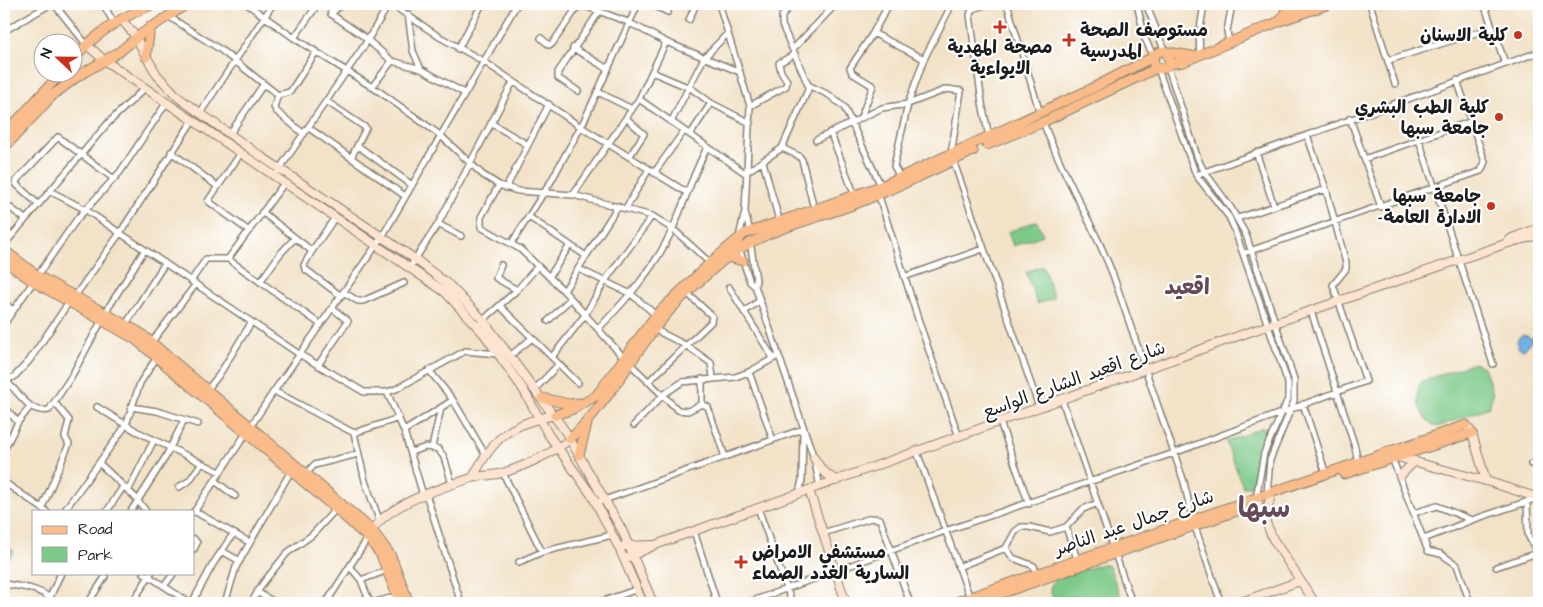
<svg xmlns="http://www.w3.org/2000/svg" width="1543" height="607" font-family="'Architects Daughter','Playpen Sans Arabic',sans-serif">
<rect width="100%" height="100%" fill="#fff"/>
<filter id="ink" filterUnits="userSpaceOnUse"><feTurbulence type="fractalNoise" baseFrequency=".02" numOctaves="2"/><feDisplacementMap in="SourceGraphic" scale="10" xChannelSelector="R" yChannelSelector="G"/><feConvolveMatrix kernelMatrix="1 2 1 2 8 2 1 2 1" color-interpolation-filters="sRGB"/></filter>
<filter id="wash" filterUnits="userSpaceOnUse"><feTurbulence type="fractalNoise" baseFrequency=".0096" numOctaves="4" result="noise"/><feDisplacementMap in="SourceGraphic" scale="20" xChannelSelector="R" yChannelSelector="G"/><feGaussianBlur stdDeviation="1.12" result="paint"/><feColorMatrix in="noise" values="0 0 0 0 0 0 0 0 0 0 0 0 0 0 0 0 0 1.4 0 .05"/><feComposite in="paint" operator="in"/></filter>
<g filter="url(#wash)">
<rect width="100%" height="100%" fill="#f2e2c7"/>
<path fill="#7cc988" stroke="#4c7252" d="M1037 221 1043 235 1013 246 1008 232Z
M1043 266 1054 298 1037 304 1026 272Z
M1474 363 1484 367 1493 394 1489 407 1438 427C1421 422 1411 395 1422 381Z
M1263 427 1268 435 1255 465 1252 486 1243 487 1226 442Z
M4 544 14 551 4 565Z
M1102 564 1109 566 1123 603H1054L1050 588 1054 580Z"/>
<path fill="#72b1e5" stroke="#476680" d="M1524 335 1533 339 1524 350 1518 348 1517 341 1519 337Z"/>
</g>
<g filter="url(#ink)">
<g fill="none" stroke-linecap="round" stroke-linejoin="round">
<defs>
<path id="street" d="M54 4 86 44
M103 4 114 23
M247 4 294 38 380 92 440 135 483 175 499 185 518 191 573 195 652 216 673 229 710 263
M330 4 331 14 363 36 392 61 421 69 464 93
M391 4 438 36 483 61 581 127 686 192
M650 4 668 12
M719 4 750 106 745 211 739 237
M889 4 873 33 924 59
M988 4 972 9 970 15 982 103 989 137
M1007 4 1040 113
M1137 4 1145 39 1153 55
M1146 4 1165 52
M1370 4 1395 84
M1484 4 1505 63
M331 14 342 4
M408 14 413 51 421 69
M168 16 221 50 278 95 274 107 276 111 304 134
M689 20 696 4
M4 31 51 4
M294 38 318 4
M541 38 549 45 552 44 576 9 582 5 628 22 666 42 740 72
M1229 43 1227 31 1232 4
M573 48 608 69
M458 49 482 4
M793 49 836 4
M1200 55 1199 35 1204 4
M1389 60 1492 28
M1168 67 1198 159 1204 171 1231 208 1246 235 1294 379V401L1270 460 1267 494
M1158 69 1196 175 1229 217 1234 228 1288 383V399L1264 453 1256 499
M652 72 692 89 711 103
M808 85 829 95 844 107 881 186
M372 87 392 61
M578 91 558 78V72L599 12
M598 92 632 109
M278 95 290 92 316 52
M639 99 745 173 782 148 808 90V85L782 25V16L792 4
M326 101 366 128 351 158
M750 106 786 86 787 81 781 72 779 63 795 54
M200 113 273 4
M861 117 873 86 852 73 850 68 873 33
M4 118 12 125
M626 118 644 134 629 157
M1350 118 1381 207
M671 122 704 58 728 33
M1043 122C1062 174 1093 223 1113 275L1184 482 1193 521 1221 603
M491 123 528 145
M309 128 405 196
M830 132 855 196
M229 135 263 85
M690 135 711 103 750 123
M816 140 882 108 908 104 947 89 961 91 951 154 1039 407
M1419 140 1493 364
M358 146 412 185
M782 148 799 156 802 160 814 209
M171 152 217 186
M1256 152 1274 206
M241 153 208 201 249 231
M1364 159 1472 121
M763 162 779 220
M278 171 364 46 389 4
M654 173 684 131
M1196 175 1539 52
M900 177 894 166 908 104 924 59 949 10 946 4
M499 185 481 217V227L520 249 564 291 623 357 678 410 688 411 702 404 708 407 725 457
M506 188 549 104
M50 191 86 210 299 354 364 392H387L396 389 465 351 498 354 507 350
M878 193 920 325 959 437
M573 195 639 99 666 42
M4 203 25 219
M38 204 17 185 16 181 58 137 114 179
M626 208 649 169
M262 212 312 251 336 216
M745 212 750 232
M529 217 586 256
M1238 218 1326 189
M438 224 461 236
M750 241 756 280 755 286 814 458 820 487
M511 244 550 183 584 121 638 4
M4 245 108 123 145 88
M739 248 750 282 755 286
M312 251 304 265 305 269 341 296
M1244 253 1481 171 1485 162 1457 80
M228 259 285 182
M501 265 496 278 517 290
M410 267 438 224 513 82
M579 269 631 294 656 315
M549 277 570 245
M904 277 983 249
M191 281 206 259H228L320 324
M260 282 280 254 295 238
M729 287 773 358
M564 291 618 206
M343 292 358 301H363L404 283
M75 296 120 233 193 120
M4 303 13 310
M500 306 578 383
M1311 311 1355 447 1358 463
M744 312 759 301
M105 313 144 251
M548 321 570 299
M481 322 517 290 537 267
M4 324 77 219 120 172 167 102
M126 324 165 263
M598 329C627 299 656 267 673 228 685 201 693 174 707 148
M654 329 687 346 711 363 713 377
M151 343 196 284
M511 355 531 339
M552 357 585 315 605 281 652 216
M318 365 348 321 332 308
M429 370 453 400
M749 372 773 440
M702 379V404
M4 380C20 391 27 414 49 410L71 377 102 320
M4 380 14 377 29 361 69 302
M648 382 711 322 712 316 688 294
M535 389 559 364
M207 390 219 375 251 323
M274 391 354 433 399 418
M387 392 404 431 423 495
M1062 400 1132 603
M1303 404 1326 474
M4 407 18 422
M97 407 136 431 220 472
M131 407 157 411 198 424
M1000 422 1029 504
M634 425 663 395 682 382 735 377 749 372 778 356
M404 431 453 400 485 454
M354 433 365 481 380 522
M432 447 441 408
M4 450 18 422 30 407
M411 452 426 447 438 449 444 457 452 484
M917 452 970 598
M1392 458 1428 551 1441 554 1457 565 1470 603
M99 463 134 496 146 511
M1531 464 1539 463
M503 473 542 552
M306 474 314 465 358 454
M215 481 235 496
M4 482 46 511
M179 487 189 481 201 464
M128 491 154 440
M799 493 802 480 803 432
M426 494 461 603
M596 503 803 429
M42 508 69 444 65 437 69 420 55 403
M758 508 792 603
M64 511 119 435 126 425 140 383 157 357
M107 511 123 487
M131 511 165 458 184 420
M194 511 249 542
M194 512 274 391 382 237 517 4
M1414 513 1437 506 1472 520 1538 498
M1066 527 1077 559
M694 531 717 603
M823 533 871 518 880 519 910 603
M194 539 197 543 194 549
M1424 539 1472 520
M1006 548 1013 558 1034 566 1036 574
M222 551 240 561
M519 562 542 552 612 535
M350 567 361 580 370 603
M958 567 1006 548 1015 532 1021 527H1029L1050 532 1066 527 1083 509 1098 503
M1496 567 1537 553 1528 535 1527 501
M144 573 190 603
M361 580 388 570
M4 584C23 587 42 588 55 603
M164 586 174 573
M257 592 275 603
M50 597 61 573
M88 603 105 577
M132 603 151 573
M192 603 213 564 233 534
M225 603 236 567 291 471
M251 603 263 583 287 553 312 535 336 509
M326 603 368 538
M372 603 398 596
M598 603 638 589
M747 603 945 531 1174 453 1366 381 1333 285 1346 269V263L1326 189 1307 135"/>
<path id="secondary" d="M121 19 133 33 157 75 179 98 259 155 415 259 450 286 483 320 565 431 622 530 653 603
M86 44 104 60 445 292 484 334 523 389 548 434 593 497 619 548 643 603
M1505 244 1512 238 1539 228
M1466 425 1472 433 1486 481
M1397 457 1486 481 1539 498
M814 458 822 470 836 481
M1400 476 1415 461
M473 477C494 437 509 424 555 415
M809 490 846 603
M1256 499 1273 539 1315 603
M1265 518 1270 499
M370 534C384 505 443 487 472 478 482 475 492 476 502 473 523 467 553 453 570 439
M624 546 653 545
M625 559 655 545 1269 325 1505 244 1539 235
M1238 603 1300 581"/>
<path id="primary" d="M1280 21 1287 9 1302 4
M1167 54 1170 61 1168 67 1161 69 1154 66 1153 55 1162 51 1192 56
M146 57 150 27
M72 60C96 33 121 17 154 4
M1169 64 1183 62 1280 21 1329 4
M4 135 62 72
M987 145 1043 122 1157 68
M4 148 53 95 78 76 119 52 141 34 187 4
M4 250 38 276 139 332 372 530 391 556 409 603
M728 257 743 261
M4 261 34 282 135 339 336 509 368 538 381 555 400 603
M542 398 569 404 580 403
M555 415 573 409 596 396 656 315 710 263 744 234 881 186 1091 89 1153 57
M570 439C603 408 626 367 653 331 671 306 697 283 720 263 759 230 808 222 855 204 895 189 934 170 973 151
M579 455 587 424
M1344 474 1472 433
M953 603 1466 425
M974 603 1242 509"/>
</defs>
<use href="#street" stroke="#877f72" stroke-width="8"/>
<use href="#secondary" stroke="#877f72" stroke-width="10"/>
<use href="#primary" stroke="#877f72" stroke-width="11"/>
<use href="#street" stroke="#fff" stroke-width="5"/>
<use href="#secondary" stroke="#fde4d0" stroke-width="8"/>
<use href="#primary" stroke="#f9bc8a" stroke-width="9"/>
</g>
</g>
<g fill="#c8321e" stroke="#fff" stroke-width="2">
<path d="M997.5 19.5h5v5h5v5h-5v5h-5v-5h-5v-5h5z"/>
<circle cx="1518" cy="35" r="5"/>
<path d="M1066.5 32.5h5v5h5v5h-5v5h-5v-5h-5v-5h5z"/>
<circle cx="1499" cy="117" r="5"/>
<circle cx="1491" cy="206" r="5"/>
<path d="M738.5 554.5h5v5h5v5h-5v5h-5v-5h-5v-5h5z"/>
</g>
<g text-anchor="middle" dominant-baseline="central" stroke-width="4.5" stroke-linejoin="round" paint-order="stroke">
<g font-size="18" font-weight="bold" fill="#1c1c1c" stroke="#fff" text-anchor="end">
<text x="1080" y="30" text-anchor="start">مستوصف الصحة<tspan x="1080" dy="21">المدرسية</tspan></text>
<text x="1508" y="35">كلية الاسنان</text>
<text x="1000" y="47" text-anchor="middle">مصحة المهدية<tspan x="1000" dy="21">الايواءية</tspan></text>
<text x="1489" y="107">كلية الطب البشري<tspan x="1489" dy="21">جامعة سبها</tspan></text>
<text x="1481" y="196">جامعة سبها<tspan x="1481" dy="21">-الادارة العامة</tspan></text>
<text x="752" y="552" text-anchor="start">مستشفي الامراض<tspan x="752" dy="21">السارية الغدد الصماء</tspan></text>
</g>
<g font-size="18" fill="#1c1c1c" stroke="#fff">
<text transform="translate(1074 380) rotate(-20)">شارع اقعيد الشارع الواسع</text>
<text transform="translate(1134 523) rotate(-19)">شارع جمال عبد الناصر</text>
</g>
<g font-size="22" font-weight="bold" fill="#664a58" stroke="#fff">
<text x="1187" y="287">اقعيد</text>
</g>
<g font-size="28" font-weight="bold" fill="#664a58" stroke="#fff">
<text x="1264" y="508">سبها</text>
</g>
</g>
<rect width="1543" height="607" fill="none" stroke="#fff" stroke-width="20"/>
<rect x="32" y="510" width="162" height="65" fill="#ffffff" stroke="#a4a4a4"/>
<rect x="42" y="526" width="25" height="8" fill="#f9bc8a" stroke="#a4a4a4"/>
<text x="78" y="534" font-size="15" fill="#1c1c1c">Road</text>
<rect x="42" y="547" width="25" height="15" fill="#7cc988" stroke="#a4a4a4"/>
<text x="78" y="560" font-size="15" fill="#1c1c1c">Park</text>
<g transform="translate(58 58) rotate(292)"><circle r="24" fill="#ffffff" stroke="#a4a4a4"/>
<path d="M0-4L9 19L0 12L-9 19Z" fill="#c8321e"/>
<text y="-8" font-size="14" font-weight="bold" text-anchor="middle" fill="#1c1c1c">N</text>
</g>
</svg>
